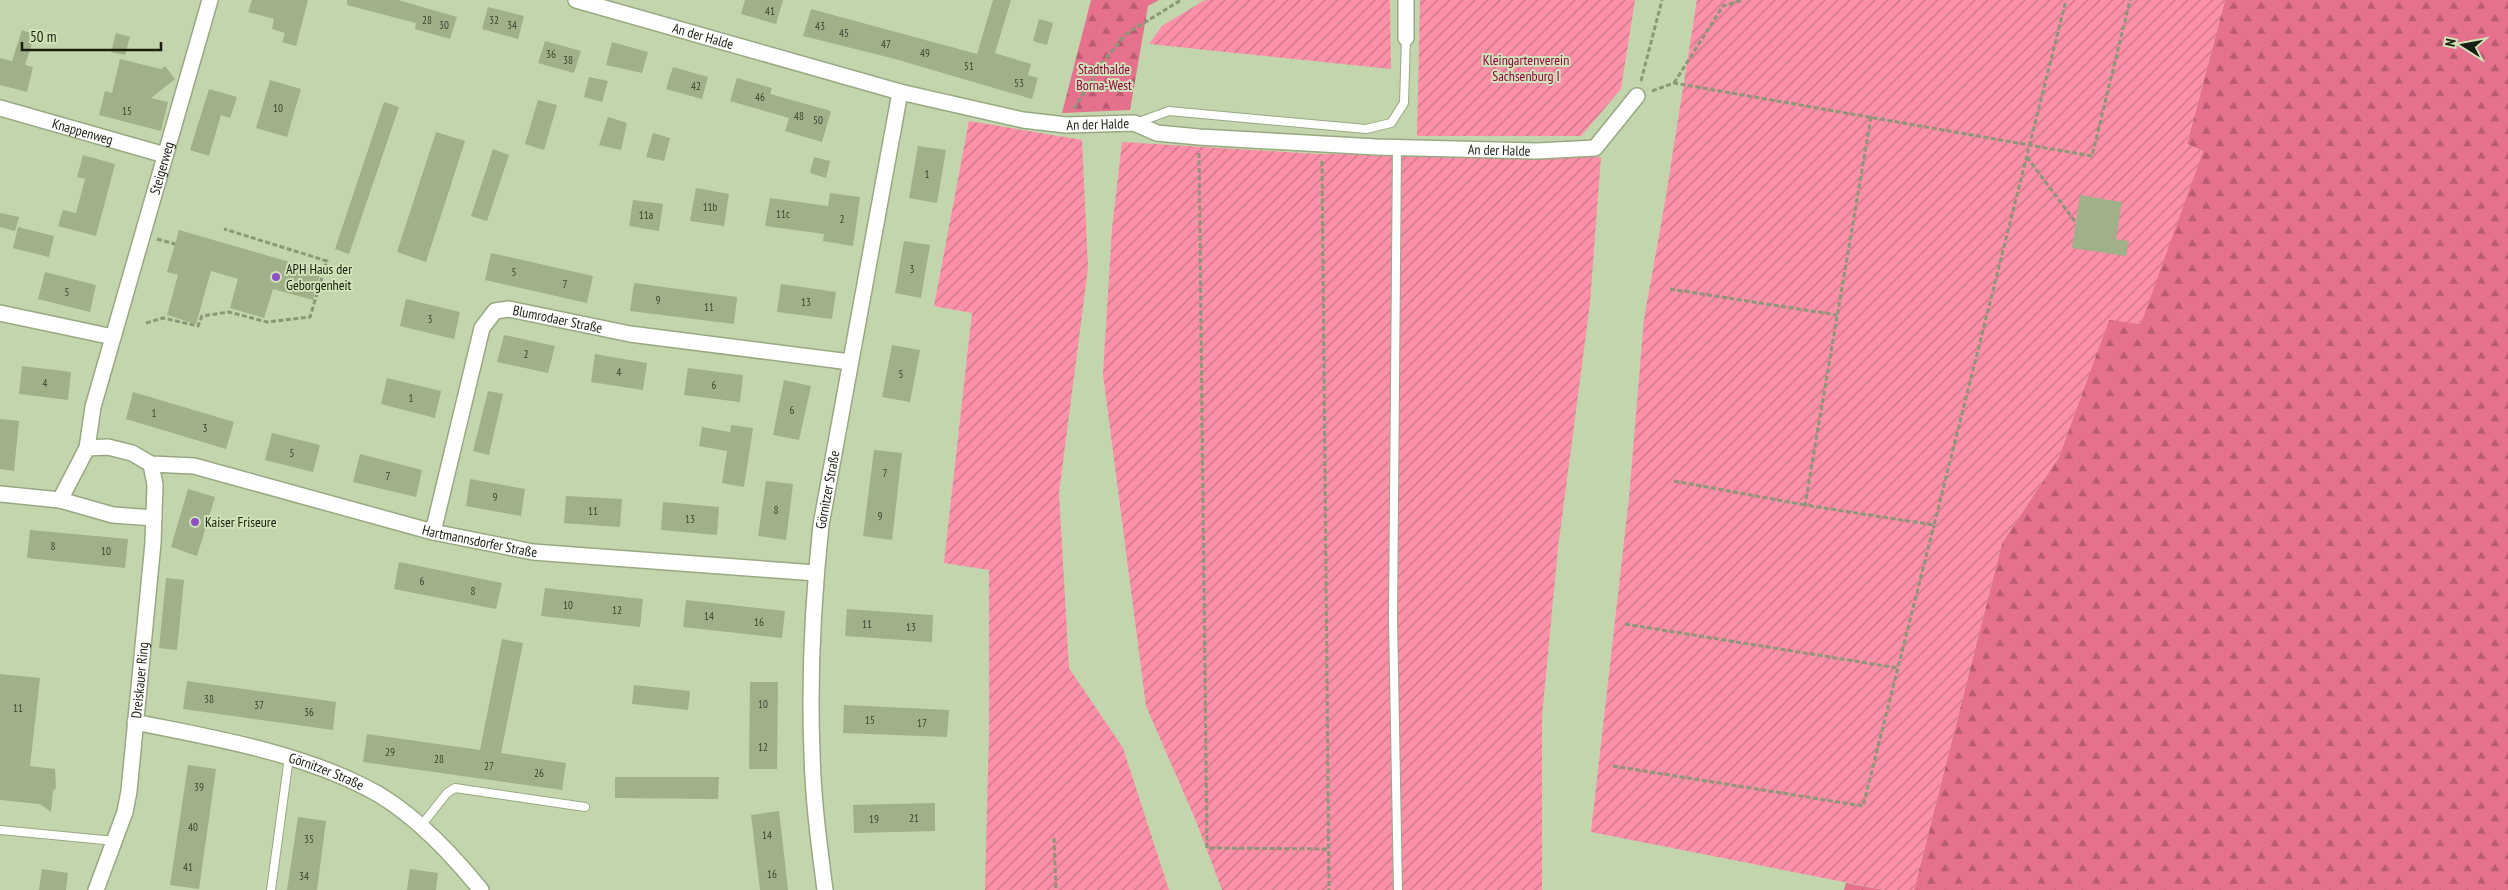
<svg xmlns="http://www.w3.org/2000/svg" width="2508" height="890" font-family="'PT Sans Narrow',sans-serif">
<defs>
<pattern id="forest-firs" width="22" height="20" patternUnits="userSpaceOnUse" patternTransform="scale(1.25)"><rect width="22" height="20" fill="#e5718d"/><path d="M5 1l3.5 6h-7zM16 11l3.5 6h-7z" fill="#b95c72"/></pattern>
<pattern id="garden-furrows" width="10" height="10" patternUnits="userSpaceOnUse" patternTransform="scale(1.25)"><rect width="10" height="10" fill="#fb90a8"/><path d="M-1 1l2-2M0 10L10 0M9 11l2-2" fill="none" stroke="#ca7587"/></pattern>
</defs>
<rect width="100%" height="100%" fill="#c3d5ac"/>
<path fill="url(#forest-firs)" d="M1091 0H1159L1148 6 1130 110 1062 113Z
M2225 0H2508V890H1914L2002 543 2059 457 2109 319 2140 324 2203 151 2187 144Z
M1846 883 1885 890H1844Z"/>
<path fill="url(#garden-furrows)" d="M1205 0H1390L1391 69 1149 44 1162 26Z
M1420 0H1635L1621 89 1581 136H1417Z
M1697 0H2225L2187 144 2203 151 2141 324 2109 320 2059 457 2002 543 1914 890H1885L1591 832 1629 498 1644 319 1664 208Z
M969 121 1082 140 1088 268 1059 493 1069 668 1123 748 1169 890H985L989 733V570L944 563 972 313 934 306Z
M1122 142 1318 154 1601 157 1590 303 1558 548 1542 716V890H1222L1196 821 1146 706 1103 374 1112 229Z"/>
<path fill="#a0b089" d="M252 0H308L296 46 282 42 285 33 272 29 274 19 248 12Z
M347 0H398L457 17 450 39 415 29 416 23 347 5Z
M745 0H783L776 24 741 14Z
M993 0H1011L995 53 1031 64 1028 75 1038 78 1032 99 895 59 803 36 811 9 977 54Z
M488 7 524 16 518 39 482 29Z
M1039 19 1053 23 1047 45 1033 41Z
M22 30 35 35 25 65 33 67 27 92 0 85V58L12 61Z
M116 33 130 37 125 55 111 52Z
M545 41 581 51 574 73 538 63Z
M612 42 648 52 642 73 606 65Z
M120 59 161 69 165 66 175 79 151 98 168 102 161 131 99 115 105 91 112 93Z
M673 67 708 77 702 99 666 89Z
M589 77 608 81 602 102 584 97Z
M737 78 772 88 770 94 831 111 822 142 785 131 789 118 730 101Z
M270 80 301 89 287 137 256 128Z
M209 89 237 97 230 118 221 115 209 156 190 150Z
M538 100 557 105 544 150 525 144Z
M384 102 399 107 349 254 335 249Z
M608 117 627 123 621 150 599 145Z
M436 132 465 141 426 262 397 252Z
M653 133 670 138 664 161 646 157Z
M918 146 946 150 937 203 909 198Z
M493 149 509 155 487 221 471 216Z
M83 155 115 164 96 236 58 226 63 210 76 213 85 179 77 177Z
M814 157 830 161 826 178 810 173Z
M696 188 729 194 724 226 690 221Z
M830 193 860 197 853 246 823 241 824 234 765 226 770 198 828 206Z
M2080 195 2122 202 2116 239 2129 241 2126 256 2072 248Z
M633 200 663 204 659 231 629 226Z
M0 213 19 217 15 231 0 227Z
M18 227 54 236 49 257 13 248Z
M179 230 321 271 313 300 273 289 264 318 230 308 238 279 211 271 196 324 167 315 178 275 167 272Z
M904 241 930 245 921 298 895 293Z
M491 253 593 276 587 303 485 280Z
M45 272 96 285 90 312 38 299Z
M634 283 737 297 734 324 630 311Z
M781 284 836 292 832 319 777 312Z
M406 299 460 312 454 339 400 326Z
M504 335 555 346 548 373 497 362Z
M892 345 920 350 910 402 882 397Z
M595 354 647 363 643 390 591 382Z
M22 366 71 372 68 400 19 394Z
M688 368 743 375 740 402 684 395Z
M387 378 441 391 435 418 381 404Z
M784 380 811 386 799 440 773 435Z
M488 391 503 394 489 455 473 451Z
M133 392 234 422 226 449 126 419Z
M0 419 19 421 14 471 0 469Z
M731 425 753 428 744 487 722 483 727 451 699 446 702 427 730 432Z
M272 433 320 445 313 472 265 460Z
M874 450 902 453 892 540 863 536Z
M360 454 422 470 416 497 353 482Z
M470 479 525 489 521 516 466 506Z
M766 481 793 484 786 540 758 536Z
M188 489 215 497 197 556 171 547Z
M566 496 622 499 620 527 564 523Z
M663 502 719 507 717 535 661 530Z
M30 530 128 539 125 568 27 558Z
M399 562 502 583 496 609 394 589Z
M166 578 184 580 177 650 159 648Z
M545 588 643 599 640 627 541 616Z
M686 600 785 611 782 638 683 627Z
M847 609 933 615 932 642 845 636Z
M502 639 523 643 501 753 566 763 562 790 363 762 367 734 480 750Z
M0 674 40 678 30 766 55 769 56 788 53 791 51 812 40 804 0 800Z
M187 681 336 702 333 730 183 709Z
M750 682H778L777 769H749Z
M634 685 690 691 688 710 632 704Z
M844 705 949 710 947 737 843 733Z
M188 765 216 769 199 889 170 885Z
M615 777H719L718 799 615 798Z
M935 803V831L854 833 853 805Z
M779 811 788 890H760L751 815Z
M298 817 326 821 317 890H287Z
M42 869 68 873 66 890H39Z
M410 869 438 873 436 890H407Z"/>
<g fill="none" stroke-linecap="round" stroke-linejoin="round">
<defs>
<path id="lane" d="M1136 123 1169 111 1366 129 1391 123 1404 103 1406 38
M1397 148 1393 618 1398 890
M420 827 447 793 455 788 585 807
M0 830 115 841
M271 890 289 757"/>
<g id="street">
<path id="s1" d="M576 0 900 92 1023 120 1066 125 1134 123 1157 133 1199 137 1376 147 1537 151 1595 148 1637 96"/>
<path d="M1406 38V0"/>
<path id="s2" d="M0 108 165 155"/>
<path d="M0 313 113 337"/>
<path id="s3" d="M87 448 93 407 210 0"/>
<path d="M0 494 60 500 113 515 154 518"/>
<path id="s4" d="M60 500 87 448 108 447 132 453 151 464 194 466 433 532 533 552 816 573"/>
<path id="s5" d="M433 532 482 328 495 311 509 309 630 334 850 362"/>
<path id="s6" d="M135 722C212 738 294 751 365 787 408 808 451 853 481 890"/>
<path id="s7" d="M96 890 125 812 129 791 153 543 155 485 151 464"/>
<path id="s8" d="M825 890C819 844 813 799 812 753 809 677 813 600 821 525L900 92"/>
</g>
</defs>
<use href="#lane" stroke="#98a981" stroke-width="10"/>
<use href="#street" stroke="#98a981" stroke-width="18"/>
<path stroke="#8a9878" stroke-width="3" stroke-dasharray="5 2.5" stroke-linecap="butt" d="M1641 81 1662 0
M1674 83 1723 6 1743 0
M1652 91 1674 83 2092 156 2130 0
M1074 109 1102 63 1126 34 1181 0
M1871 117 1805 505 1934 525 2066 0
M1199 153 1207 848 1329 849
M2027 157 2076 223
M1322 161 1329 890
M157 239 175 244
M1670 289 1837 315
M146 323 163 318 198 326 202 316 229 312 267 322 310 317 327 261 224 229
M1674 481 1805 505
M1625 624 1898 668
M1613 766 1863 806 1934 525
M1054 838 1056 890"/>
<use href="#lane" stroke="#fff" stroke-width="8"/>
<use href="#street" stroke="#fff" stroke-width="15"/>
</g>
<g fill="#8f50c6" stroke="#d0e2b8" stroke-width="2">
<circle cx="276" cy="277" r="5"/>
<circle cx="195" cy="522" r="5"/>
</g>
<g text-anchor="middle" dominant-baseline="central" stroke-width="4" stroke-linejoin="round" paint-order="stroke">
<g font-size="11" fill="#3b432e">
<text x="770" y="11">41</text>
<text x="427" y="20">28</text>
<text x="494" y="20">32</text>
<text x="444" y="25">30</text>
<text x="512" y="25">34</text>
<text x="820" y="26">43</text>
<text x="844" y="33">45</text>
<text x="886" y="44">47</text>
<text x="925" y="53">49</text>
<text x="551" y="54">36</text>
<text x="568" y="60">38</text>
<text x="969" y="66">51</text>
<text x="1019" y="83">53</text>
<text x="696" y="86">42</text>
<text x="760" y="97">46</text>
<text x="278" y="108">10</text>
<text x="127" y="111">15</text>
<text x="799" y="116">48</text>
<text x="818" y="120">50</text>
<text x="927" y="174">1</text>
<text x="710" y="207">11b</text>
<text x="783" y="214">11c</text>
<text x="646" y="215">11a</text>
<text x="842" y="219">2</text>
<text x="912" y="269">3</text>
<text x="514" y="272">5</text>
<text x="565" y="284">7</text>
<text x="67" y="292">5</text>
<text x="658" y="300">9</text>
<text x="806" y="302">13</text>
<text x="709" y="307">11</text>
<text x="430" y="319">3</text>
<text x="526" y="354">2</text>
<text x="619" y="372">4</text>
<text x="901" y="374">5</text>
<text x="45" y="383">4</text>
<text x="714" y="385">6</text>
<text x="411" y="398">1</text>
<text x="792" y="410">6</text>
<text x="154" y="413">1</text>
<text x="205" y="428">3</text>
<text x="292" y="453">5</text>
<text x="885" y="473">7</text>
<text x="388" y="476">7</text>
<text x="495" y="497">9</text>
<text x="776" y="510">8</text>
<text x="593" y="511">11</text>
<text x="880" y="516">9</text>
<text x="690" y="519">13</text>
<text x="53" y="546">8</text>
<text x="106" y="551">10</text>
<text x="422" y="581">6</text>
<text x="473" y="591">8</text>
<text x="568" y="605">10</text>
<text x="617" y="610">12</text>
<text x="709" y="616">14</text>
<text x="759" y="622">16</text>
<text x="867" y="624">11</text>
<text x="911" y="627">13</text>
<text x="209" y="699">38</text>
<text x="763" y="704">10</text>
<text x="259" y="705">37</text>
<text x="18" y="708">11</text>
<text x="309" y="712">36</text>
<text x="870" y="720">15</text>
<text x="922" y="723">17</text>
<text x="763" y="747">12</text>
<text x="390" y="752">29</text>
<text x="439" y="759">28</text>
<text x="489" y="766">27</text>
<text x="539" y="773">26</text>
<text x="199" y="787">39</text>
<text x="914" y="818">21</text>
<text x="874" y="819">19</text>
<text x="193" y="827">40</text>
<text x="767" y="835">14</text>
<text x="309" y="839">35</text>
<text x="188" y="867">41</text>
<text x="772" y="874">16</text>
<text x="304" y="876">34</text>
</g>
<g font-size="14" fill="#191f10" stroke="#d0e2b8">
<text stroke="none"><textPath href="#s1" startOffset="132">An der Halde</textPath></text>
<text stroke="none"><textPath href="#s1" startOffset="538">An der Halde</textPath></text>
<text stroke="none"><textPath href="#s2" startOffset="86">Knappenweg</textPath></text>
<text stroke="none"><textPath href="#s1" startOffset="942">An der Halde</textPath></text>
<text stroke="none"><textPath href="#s3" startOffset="290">Steigerweg</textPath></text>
<text stroke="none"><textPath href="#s5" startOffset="295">Blumrodaer Straße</textPath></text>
<text stroke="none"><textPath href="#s8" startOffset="402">Görnitzer Straße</textPath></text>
<text stroke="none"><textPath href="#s4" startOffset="465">Hartmannsdorfer Straße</textPath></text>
<text stroke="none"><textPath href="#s7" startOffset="216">Dreiskauer Ring</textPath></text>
<text stroke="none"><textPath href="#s6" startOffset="198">Görnitzer Straße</textPath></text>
</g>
<g font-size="14" fill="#970041" stroke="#d0e2b8">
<text x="1526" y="60">Kleingartenverein<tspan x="1526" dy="16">Sachsenburg I</tspan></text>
<text x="1104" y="69">Stadthalde<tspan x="1104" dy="16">Borna-West</tspan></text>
</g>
<g font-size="14" fill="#191f10" stroke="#d0e2b8" text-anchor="start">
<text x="286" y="269">APH Haus der<tspan x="286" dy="16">Geborgenheit</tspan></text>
<text x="205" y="522">Kaiser Friseure</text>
</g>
</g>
<g transform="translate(2463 45) rotate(281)" stroke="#d0e2b8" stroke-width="4" paint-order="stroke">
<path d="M0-4L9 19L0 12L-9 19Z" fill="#191f10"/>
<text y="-8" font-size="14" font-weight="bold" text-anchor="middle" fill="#191f10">N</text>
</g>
<path d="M22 42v8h139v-8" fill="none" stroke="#191f10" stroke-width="2.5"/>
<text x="30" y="42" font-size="15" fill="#191f10" stroke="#d0e2b8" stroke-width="4" paint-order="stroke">50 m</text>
</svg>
